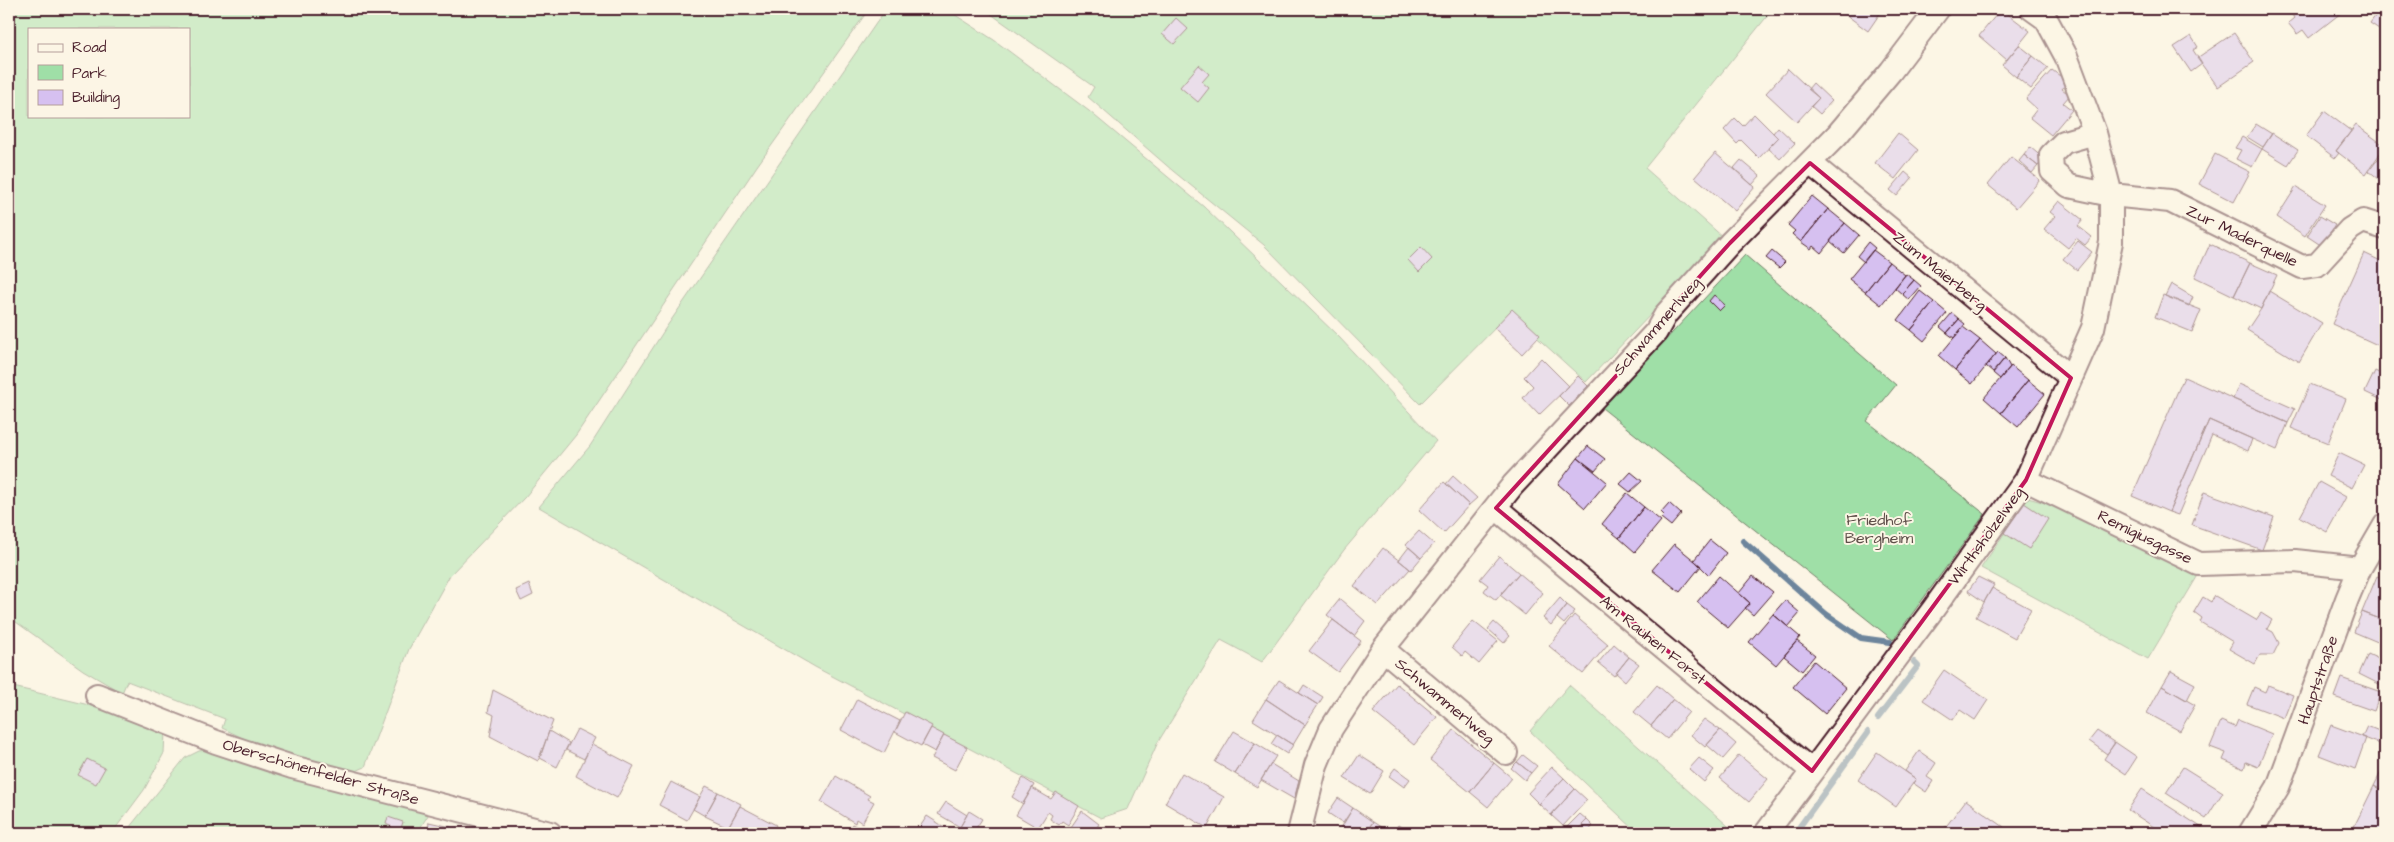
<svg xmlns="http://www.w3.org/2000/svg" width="2394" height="842" font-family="'Architects Daughter',sans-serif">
<rect width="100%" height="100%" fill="#fcf5e5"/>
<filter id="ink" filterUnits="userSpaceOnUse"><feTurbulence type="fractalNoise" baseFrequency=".02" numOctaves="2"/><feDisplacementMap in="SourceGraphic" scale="10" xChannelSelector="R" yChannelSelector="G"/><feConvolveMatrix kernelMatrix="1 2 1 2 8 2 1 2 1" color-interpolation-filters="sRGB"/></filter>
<g filter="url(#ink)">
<path fill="#9fdfa7" stroke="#747f69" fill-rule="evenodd" d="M9 9H869L757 166 576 435 525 497 450 575 409 649 365 767 352 773 266 749 222 728 225 719 127 681 122 693 83 670 9 617ZM29 29H189V116H29Z
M886 9H946L994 40 1089 111 1204 207 1339 337 1436 441 1344 550 1262 662 1221 640 1158 742 1128 809 1101 818 815 667 539 507 590 446 665 329Z
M984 9H1773L1645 168 1724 238 1586 382 1510 313 1420 404 1264 245 1173 171 1088 97 1094 87Z
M1745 255 1896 385 1867 421 1985 514 1893 640 1602 408Z
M2028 498 2070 510 2200 572 2148 659 1981 568Z
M1569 685 1736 833H1638L1530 731Z
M9 686 110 710 165 733 164 753 144 790 112 833H9Z
M215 749 313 784 430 812 417 833H125L185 758 199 751Z"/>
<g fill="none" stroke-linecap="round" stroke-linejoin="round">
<path stroke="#6d859c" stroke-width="6" d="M1743 541 1826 614 1861 638 1890 642
M1878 718 1918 666 1914 662
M1795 833 1868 732"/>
</g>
<path fill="#d6c0f0" stroke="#4a1f2b" d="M1838 9H1883L1868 31Z
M2001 9 2030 31 2007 60 1979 36Z
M2293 9H2346L2309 38 2303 30 2297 34 2288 23 2294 18 2290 11Z
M2380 9H2385V21L2376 15Z
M2376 15 2385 21V33L2370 23Z
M1176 18 1188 29 1174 44 1162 34Z
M2234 33 2254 62 2218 87 2197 58Z
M2191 36 2198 47 2193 50 2202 64 2191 72 2174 47Z
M2019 45 2033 56 2016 77 2002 65Z
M2033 56 2048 68 2031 89 2016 77Z
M1199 65 1209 74 1202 82 1209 88 1198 102 1180 87Z
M1788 69 1819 98 1797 122 1766 93Z
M2052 70 2068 82 2062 89 2070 95 2063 103 2072 110 2051 135 2030 118 2037 109 2026 99Z
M1813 83 1832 101 1820 114 1811 106 1819 98 1808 89Z
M2324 111 2351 131 2336 151 2339 153 2335 158 2306 136Z
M1754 114 1778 138 1759 158 1741 140 1737 144 1724 130 1735 118 1743 126Z
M2256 124 2272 134 2263 147 2247 137Z
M2356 125 2385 146 2366 174 2336 151Z
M1778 127 1795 143 1780 159 1768 148 1778 138 1773 133Z
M1898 133 1918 150 1895 179 1875 163Z
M2272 133 2298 150 2288 165 2262 149Z
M2242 137 2262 149 2252 167 2236 159 2241 150 2235 148Z
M2030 147 2044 159 2038 166 2024 155Z
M2383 152 2385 154 2384 183 2369 171Z
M1715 153 1755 187 1735 211 1695 177Z
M2215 154 2250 172 2234 202 2199 184Z
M2024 155 2038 166 2032 173 2019 161Z
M2011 157 2040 180 2016 208 1988 185Z
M1741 160 1760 176 1752 185 1734 168Z
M1905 172 1912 178 1897 196 1890 190Z
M2296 187 2325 205 2305 236 2277 217Z
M1812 196 1828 209 1801 242 1792 234 1795 231 1788 225Z
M2059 201 2083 220 2078 226 2092 237 2085 245 2076 238 2068 248 2044 229 2055 216 2050 212Z
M1828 209 1845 223 1821 253 1813 246 1811 249 1801 242Z
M2320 216 2335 225 2322 246 2307 236Z
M1845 223 1859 235 1844 253 1830 241Z
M2078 241 2092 252 2077 270 2063 259Z
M1868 242 1875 248 1864 262 1857 256Z
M2210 244 2250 263 2234 296 2195 277Z
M1421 247 1432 259 1419 272 1408 260Z
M1873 250 1889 262 1865 292 1849 279Z
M1772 251 1785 262 1779 268 1766 258Z
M2364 253 2385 263 2384 348 2332 324Z
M1889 262 1905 275 1881 305 1865 292Z
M2250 263 2277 275 2261 309 2234 296Z
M1906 274 1914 280 1902 294 1895 288Z
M1914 280 1921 286 1909 300 1902 294Z
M2171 284 2193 297 2189 306 2165 296Z
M1920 291 1934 302 1911 330 1898 320Z
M2269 291 2322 323 2299 362 2247 330 2261 309Z
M1714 295 1725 305 1719 311 1709 301Z
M2163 295 2201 310 2192 332 2155 317Z
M1934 302 1947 313 1924 341 1911 330Z
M1512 309 1540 335 1522 354 1494 328Z
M1952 313 1959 319 1947 333 1940 327Z
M1959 319 1965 324 1954 338 1947 333Z
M1963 327 1980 340 1955 370 1939 356Z
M1980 340 1996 354 1972 384 1955 370Z
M1998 352 2005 358 1993 372 1986 366Z
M1541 358 1569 386 1539 415 1523 398 1533 386 1524 377Z
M2005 358 2010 367 2000 379 1993 373Z
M2011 366 2028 380 2001 413 1984 398Z
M2375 371 2385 376V391L2382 400 2365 392Z
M1578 376 1588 386 1569 406 1559 396Z
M2184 377 2288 423 2277 450 2209 420 2169 512 2132 496Z
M2028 380 2045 394 2018 427 2001 413Z
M2239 384 2295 409 2288 423 2233 399Z
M2310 384 2346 399 2328 443 2291 428Z
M2209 420 2252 439 2248 451 2212 435 2178 515 2169 512Z
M1588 446 1605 459 1595 471 1578 458Z
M2339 453 2364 465 2352 488 2328 476Z
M1578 458 1607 482 1585 508 1558 484Z
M1631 472 1642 481 1630 492 1620 484Z
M1453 476 1477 498 1469 505 1446 484Z
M1444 482 1469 505 1444 533 1419 510Z
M2319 482 2346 497 2327 532 2300 517Z
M2204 492 2274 517 2262 550 2192 525Z
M1627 493 1644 507 1619 538 1602 524Z
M1669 503 1681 514 1671 526 1661 518 1664 515 1661 512Z
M2024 503 2048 519 2029 549 2004 533Z
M1644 507 1661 521 1635 552 1619 538Z
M1419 531 1434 544 1421 558 1406 545Z
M1710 540 1726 553 1709 575 1694 560Z
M1674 544 1701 566 1680 592 1652 570Z
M1409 547 1421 558 1411 570 1399 560Z
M1383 548 1410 569 1378 605 1354 586Z
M1499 556 1519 573 1496 600 1484 591 1488 585 1480 579Z
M1519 573 1543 593 1525 615 1500 595Z
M1719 576 1750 603 1728 628 1697 602Z
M1753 576 1773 592 1753 615 1745 608 1750 603 1739 593Z
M2377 576 2385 579V621L2362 612Z
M1978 577 1994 585 1984 602 1968 591Z
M529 584 533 595 521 601 516 590Z
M1992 588 2031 609 2015 638 1976 617Z
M2215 596 2256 620 2261 613 2272 620 2267 629 2273 632 2279 643 2273 655H2260L2255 664 2229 649 2233 642 2200 622 2202 618 2194 612 2203 597 2211 602Z
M1560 598 1567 605 1551 625 1543 618Z
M1340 599 1365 621 1354 636 1327 615Z
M1785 600 1800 613 1788 627 1773 614Z
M1567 605 1575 611 1564 624 1557 618Z
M2362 612 2385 621V630L2380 643 2354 632Z
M1773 614 1800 637 1776 665 1749 642Z
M1574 615 1608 644 1583 674 1549 646Z
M1333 620 1361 641 1338 672 1309 651Z
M1473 621 1498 641 1479 664 1465 652 1462 656 1452 647Z
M1494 622 1510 636 1504 643 1488 629Z
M1797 641 1815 655 1802 671 1784 656Z
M1614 644 1629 657 1614 676 1598 663Z
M2368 654 2385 662V687L2359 674Z
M1629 657 1639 664 1625 681 1616 673Z
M1814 661 1846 688 1825 714 1793 687Z
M1944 670 1988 700 1975 720 1960 710 1953 720 1923 700Z
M2171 671 2195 684 2187 700 2162 686Z
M2341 678 2381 692 2374 711 2334 697Z
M1279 680 1318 705 1305 725 1266 699Z
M1397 684 1437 717 1414 745 1373 712Z
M1304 685 1323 697 1318 705 1299 693Z
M1657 685 1673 699 1651 726 1634 712Z
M2268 685 2293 695 2284 718 2247 704 2254 687 2265 692Z
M2162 686 2195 705 2180 731 2147 713Z
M493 690 553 721 538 761 490 736 494 715 488 712Z
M857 699 900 721 884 753 841 730Z
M1266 699 1305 725 1293 745 1253 720Z
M1673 699 1689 712 1667 739 1651 726Z
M905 712 932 726 921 746 895 732Z
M1704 719 1720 730 1705 747 1691 735Z
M2238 720 2272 734 2258 767 2246 762 2244 769 2223 760 2226 753 2210 747 2221 721 2235 727Z
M2331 725 2366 738 2355 769 2319 755Z
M2367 726 2384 733 2380 744 2362 737Z
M931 728 944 735 935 752 922 745Z
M577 729 595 738 584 759 566 750Z
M1454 730 1494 763 1470 792 1430 760Z
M1720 730 1736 744 1723 759 1707 745Z
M549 731 569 743 557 767 540 758Z
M1234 731 1255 743 1235 774 1215 762Z
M2097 731 2115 743 2107 754 2089 741Z
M944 735 967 747 955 770 932 758Z
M1277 735 1293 745 1287 754 1271 744Z
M2115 742 2137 757 2126 774 2104 759Z
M1255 743 1276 756 1257 787 1235 774Z
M592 744 634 766 617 798 576 776Z
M1919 751 1936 763 1927 777 1933 781 1926 792 1913 783 1916 779 1905 771Z
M1877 752 1916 779 1896 807 1858 780Z
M1359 755 1384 771 1370 794 1344 778Z
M1523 755 1537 766 1531 773 1517 762Z
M1739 755 1768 779 1749 802 1720 778Z
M1699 758 1714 770 1704 782 1689 769Z
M87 759 105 768 96 784 78 775Z
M1517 762 1531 773 1525 780 1511 768Z
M1494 763 1512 778 1488 807 1470 792Z
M1271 764 1299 781 1294 799 1261 780Z
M2384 766 2385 767V792L2374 786Z
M1552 767 1564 778 1539 804 1528 793Z
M2183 767 2223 792 2206 819 2166 793Z
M1395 768 1410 779 1404 787 1389 776Z
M1182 773 1224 797 1207 828 1165 803Z
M836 776 870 796 868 799 874 802 862 823 856 819 855 823 821 802Z
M1023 778 1034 785 1023 804 1012 797Z
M1564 778 1575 789 1551 815 1539 804Z
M671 782 700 797 687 820 659 805Z
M706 786 718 792 705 816 693 809Z
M2374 786 2385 792V833H2351Z
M1032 788 1051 799 1056 792 1079 806 1068 825 1062 821 1059 825 1050 819 1052 815 1048 812 1038 828 1016 815Z
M1575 789 1587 800 1563 826 1551 815Z
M2142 789 2210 833H2163L2128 810Z
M718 792 741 804 728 827 705 816Z
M1338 798 1353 808 1343 823 1328 813Z
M1966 800 2004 827 2000 833H1941Z
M946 802 967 815 960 827 938 814Z
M740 806 776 825 772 833H725Z
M1353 808 1373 822 1365 833H1338Z
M969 811 982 819 973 833 960 827Z
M1082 811 1099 824 1093 833H1081L1071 827Z
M1580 814 1587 820 1574 833 1567 827Z
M927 816 949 830 947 833H916Z
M388 817 403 822 400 831 386 824Z
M1587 820 1593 826 1587 833H1574Z
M429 822 451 827 450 833H427Z
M1373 822 1390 833H1365Z
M852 824 865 831 864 833H847Z
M1398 825 1410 833H1393Z
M1098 826 1104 830 1106 827 1114 832 1093 833Z"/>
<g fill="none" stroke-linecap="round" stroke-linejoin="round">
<defs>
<path id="minor" d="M2095 133 2064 142 2051 155 2052 171 2069 186 2111 195 2170 201 2302 267 2317 265 2350 229 2363 221 2385 228
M1810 163 2071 378
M2026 480 2199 564 2295 561 2360 568
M1496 508 1812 771
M1383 649 1506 753
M97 695 216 742 292 767 550 833
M1299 833 1316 765 1331 729 1383 649 1513 485 1656 332 1666 314 1730 243 1837 135 1891 71 1938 9
M1766 833 1934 608 2026 480 2093 328 2111 242V195L2095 133 2066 56 2046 19 2032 9
M2250 833 2278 787 2347 599 2360 568 2385 525"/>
</defs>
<use href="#minor" stroke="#4a1f2b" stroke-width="26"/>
<use href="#minor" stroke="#fcf5e5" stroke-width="22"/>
</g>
</g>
<path d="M0 0H2394V842H0ZM1810 163 2071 378 2026 480 1812 771 1496 508 1656 332 1666 314 1730 243Z" fill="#fcf5e5" fill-opacity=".55" fill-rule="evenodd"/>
<path fill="none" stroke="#c2185b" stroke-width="4" stroke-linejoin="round" d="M1810 163 2071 378 2026 480 1812 771 1496 508 1656 332 1666 314 1730 243Z"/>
<g text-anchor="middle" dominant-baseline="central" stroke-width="4" stroke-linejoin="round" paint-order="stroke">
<g font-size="16" fill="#4a1f2b" stroke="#fcf5e5">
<text transform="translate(2242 236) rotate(26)">Zur Maderquelle</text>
<text transform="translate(1940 271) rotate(39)">Zum Maierberg</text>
<text transform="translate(1657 326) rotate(-49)">Schwammerlweg</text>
<text transform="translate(1986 536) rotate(-54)">Wirthshölzelweg</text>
<text transform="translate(2145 537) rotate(26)">Remigiusgasse</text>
<text transform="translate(1653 640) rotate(39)">Am Rauhen Forst</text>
<text transform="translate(2318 680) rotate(-71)">Hauptstraße</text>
<text transform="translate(1445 701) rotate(40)">Schwammerlweg</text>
<text transform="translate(321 772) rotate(16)">Oberschönenfelder Straße</text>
</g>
<g font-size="16" fill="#5f4f4a" stroke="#fcf5e5">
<text x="1879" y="520">Friedhof<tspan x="1879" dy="18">Bergheim</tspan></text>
</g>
</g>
<rect width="2394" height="842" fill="none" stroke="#fcf5e5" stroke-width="30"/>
<rect x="15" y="15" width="2364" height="812" fill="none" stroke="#4a1f2b" stroke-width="2" filter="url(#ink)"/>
<rect x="28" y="28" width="162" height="90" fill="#fcf5e5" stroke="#b59f9b"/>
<rect x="38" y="44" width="25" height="8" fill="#fcf5e5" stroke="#b59f9b"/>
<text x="72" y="52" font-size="15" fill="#4a1f2b">Road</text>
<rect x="38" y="65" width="25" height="15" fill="#9fdfa7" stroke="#b59f9b"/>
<text x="72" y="78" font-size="15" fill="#4a1f2b">Park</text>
<rect x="38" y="90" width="25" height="15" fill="#d6c0f0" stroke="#b59f9b"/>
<text x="72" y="102" font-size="15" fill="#4a1f2b">Building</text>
</svg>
